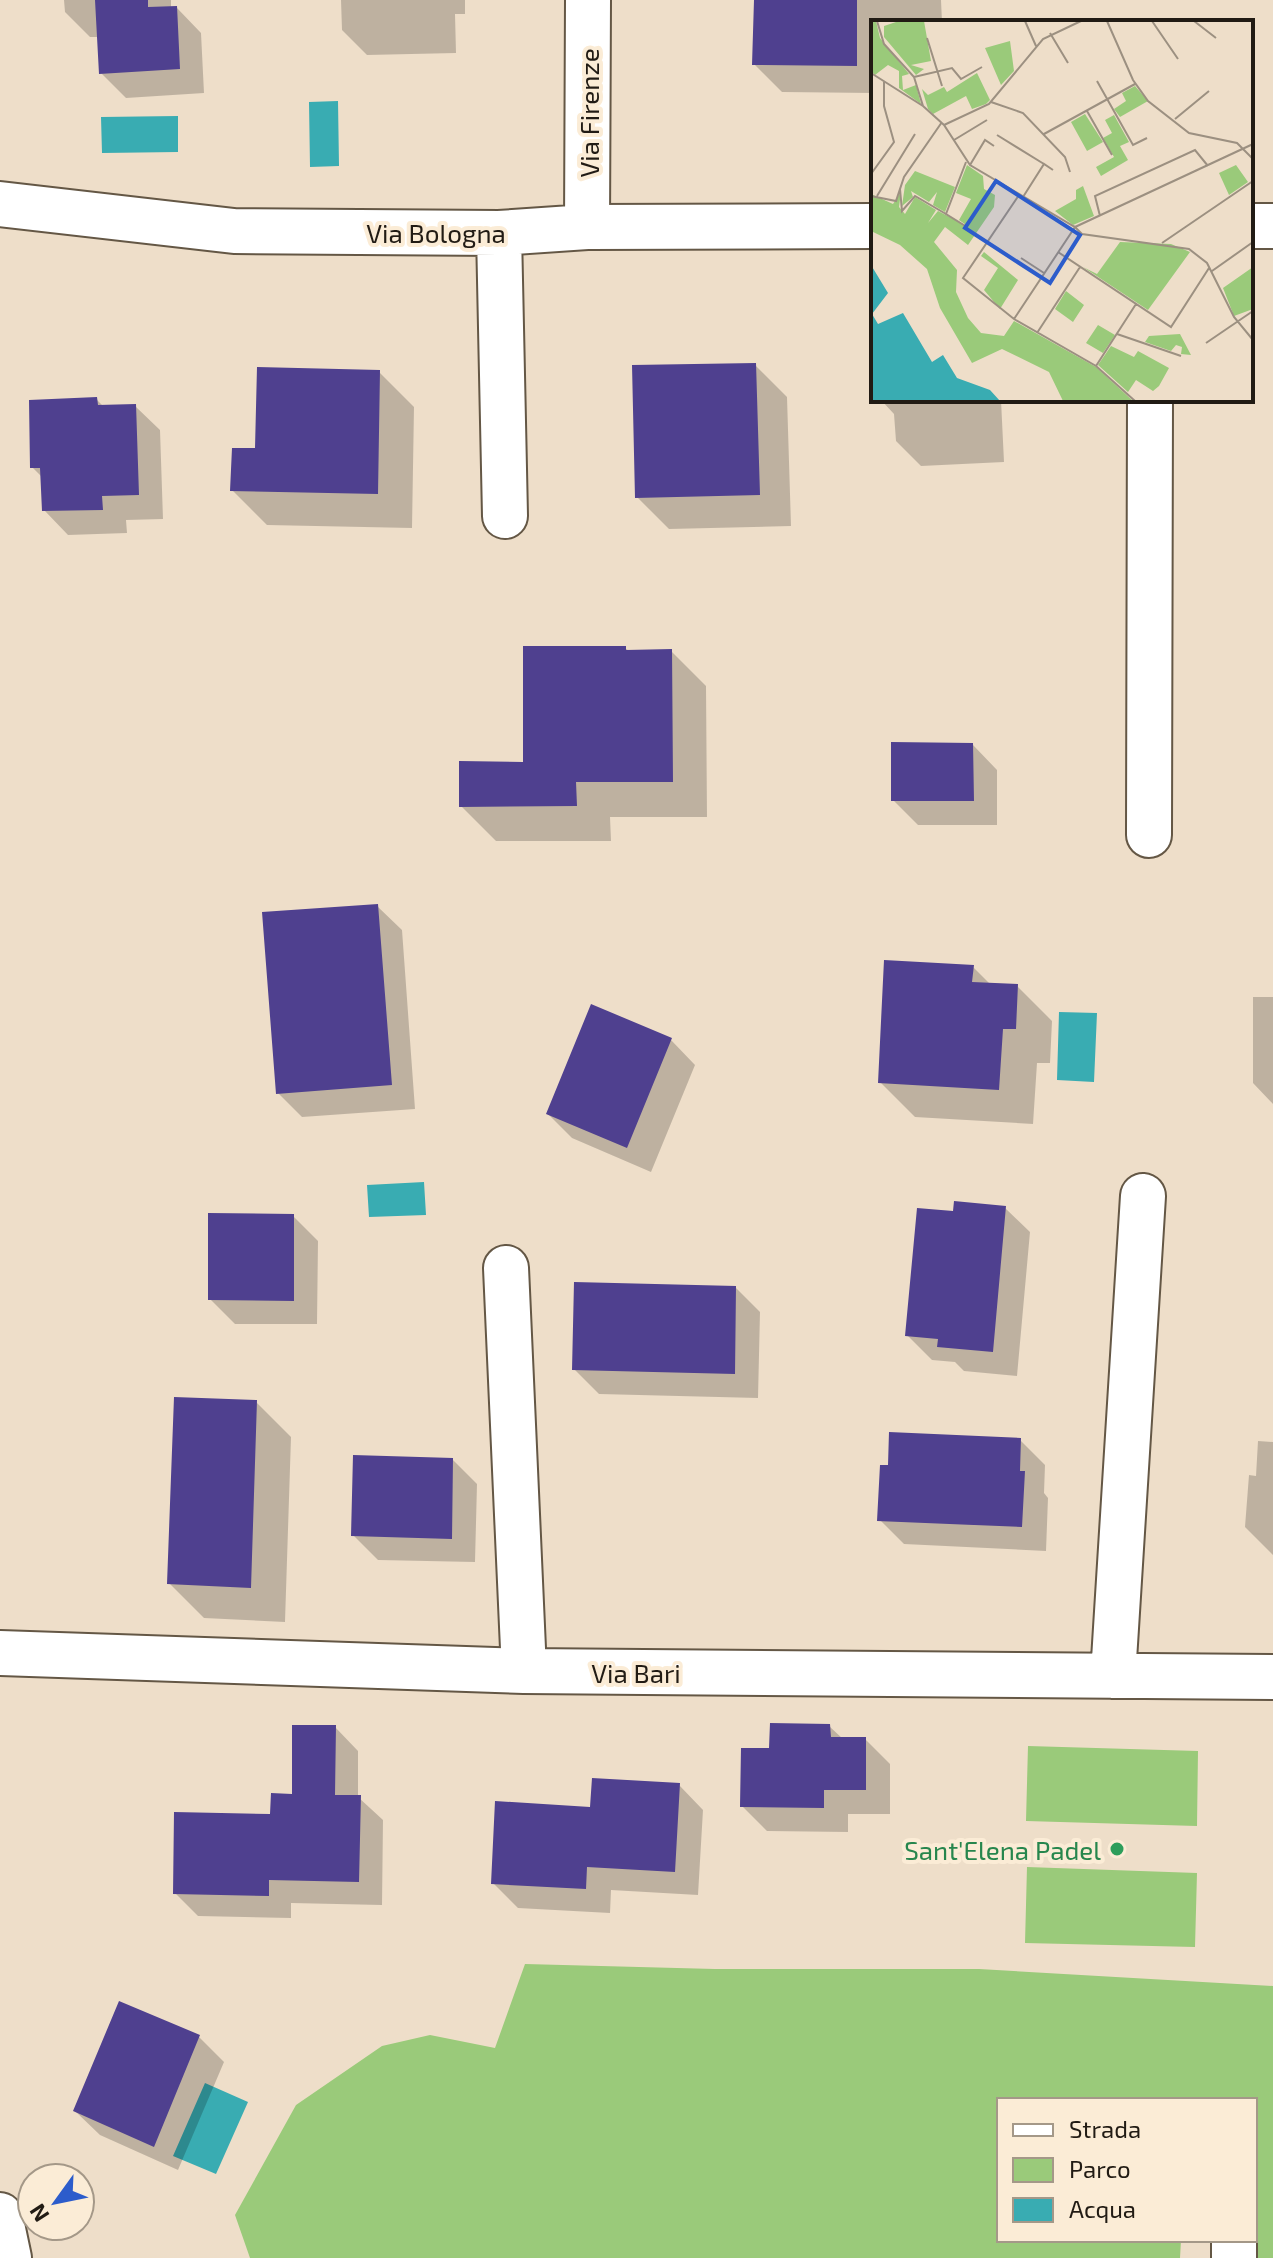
<svg xmlns="http://www.w3.org/2000/svg" width="1273" height="2258" font-family="'Exo 2',sans-serif">
<rect width="100%" height="100%" fill="#eedec9"/>
<path fill="#9aca7a" d="M1028 1746 1198 1751 1197 1826 1026 1821Z
M1027 1867 1197 1873 1195 1947 1025 1943Z
M525 1964 715 1969H979L1273 1986V2258H1258L1255 2219V2100H999V2240H1181L1180 2258H250L235 2215 296 2105 382 2046 430 2035 495 2048Z"/>
<path fill="#39acb2" d="M338 101 339 166 310 167 309 102Z
M178 116V152L102 153 101 117Z
M1059 1012 1097 1013 1094 1082 1057 1080Z
M424 1182 426 1215 369 1217 367 1185Z
M205 2083 248 2102 216 2174 173 2156Z"/>
<path fill="#0003" d="M64 0H171V8H177L201 33 204 93 126 98 101 73 99 37H90L65 12Z
M341 0H465V14H455L456 53 367 55 342 30Z
M756 0H941L942 22H873V93L782 92 754 64Z
M755 365 787 397 791 526 669 529 637 497Z
M379 372 414 407 412 528 267 525 232 490 257 450Z
M96 399 104 407 135 406 160 430 163 519 126 520 127 533 68 535 44 510 42 477 32 467Z
M881 400H1001L1004 462 921 466 896 441 894 414Z
M625 648 629 651H671L706 686 707 817H610L611 841H496L461 806 525 764Z
M973 745 997 770V825H918L893 800Z
M377 906 402 930 415 1109 302 1117 278 1093Z
M973 967 991 985 1017 986 1052 1021 1050 1063H1037L1033 1124 915 1117 880 1082Z
M1253 997H1273V1104L1253 1083Z
M671 1040 695 1065 651 1172 572 1138 548 1114Z
M1005 1208 1030 1232 1017 1376 964 1371 955 1362 932 1360 907 1335 955 1213Z
M293 1216 318 1241 317 1324H235L210 1299Z
M736 1288 760 1312 758 1398 599 1394 574 1369Z
M256 1402 291 1437 285 1622 204 1618 169 1583Z
M1020 1440 1045 1465 1044 1493 1048 1498 1046 1551 904 1544 880 1520Z
M1258 1441 1273 1442V1555L1245 1527 1249 1475 1256 1476Z
M453 1460 477 1484 475 1562 378 1560 353 1535Z
M829 1726 843 1739H865L890 1764V1814H848V1832L767 1831 742 1806 771 1750Z
M335 1727 358 1751V1797L383 1820 382 1905 291 1903V1918L198 1916 175 1893 272 1816 294 1796Z
M679 1785 703 1810 698 1895 611 1890 610 1913 518 1908 493 1883 592 1809Z
M120 2003 199 2037 224 2062 178 2170 100 2135 75 2111Z"/>
<path fill="#4f408f" d="M95 0H148V7L177 6 180 69 99 74Z
M754 0H857V66L752 65Z
M756 363 760 495 635 498 632 365Z
M257 367 380 370 378 494 230 491 232 448H255Z
M97 397 98 405 136 404 139 495 102 496 103 510 42 511 40 468H30L29 400Z
M523 646H626V650L672 649 673 782H576L577 806 459 807V761L523 762Z
M891 742 973 743 974 801H891Z
M378 904 392 1085 276 1094 262 912Z
M884 960 974 965 972 982 1018 984 1016 1029H1003L999 1090 878 1083Z
M591 1004 672 1038 627 1148 546 1114Z
M954 1201 1006 1206 993 1352 937 1347 938 1339 905 1336 917 1208 953 1211Z
M208 1213 294 1214V1301L208 1300Z
M574 1282 736 1286 735 1374 572 1370Z
M174 1397 257 1400 251 1588 167 1584Z
M889 1432 1021 1438 1020 1471H1025L1022 1527 877 1521 880 1465H888Z
M353 1455 453 1458 452 1539 351 1536Z
M770 1723 830 1724 831 1737H866V1790H824V1808L740 1807 741 1748H769Z
M292 1725H336L335 1795H361L359 1882 269 1880V1896L173 1894 174 1812 270 1814 271 1793 292 1794Z
M592 1778 680 1783 675 1872 587 1867 586 1889 491 1884 495 1801 590 1807Z
M119 2001 200 2035 154 2147 73 2111Z"/>
<g fill="none" stroke-linecap="round" stroke-linejoin="round">
<defs>
<path id="minor" d="M0 204 234 231 499 233 587 227 873 226
M1251 226H1273
M587 227 588 0
M499 233 505 516
M1149 835 1150 400
M506 1268 524 1671
M0 1653 524 1671 1273 1677
M1113 1676 1143 1196
M0 2215 9 2258
M1234 2242V2258"/>
</defs>
<use href="#minor" stroke="#645745" stroke-width="48"/>
<use href="#minor" stroke="#fff" stroke-width="44"/>
</g>
<circle fill="#2e9e5b" stroke="#fbecd6" stroke-width="3" cx="1117" cy="1849" r="8"/>
<g text-anchor="middle" dominant-baseline="central" stroke-width="8" stroke-linejoin="round" paint-order="stroke">
<g font-size="26" fill="#211b14" stroke="#fbecd6">
<text transform="translate(588 113) rotate(-90)">Via Firenze</text>
<text x="436" y="232">Via Bologna</text>
<text x="636" y="1672">Via Bari</text>
</g>
<g font-size="26" fill="#27864d" stroke="#fbecd6" text-anchor="end">
<text x="1101" y="1849">Sant'Elena Padel</text>
</g>
</g>
<g transform="translate(871 20)">
<rect width="382" height="382" fill="#eedec9"/>
<path d="M0 1H5L9 18 38 54 31 56 32 70 45 65 50 84 28 68V51L17 45 4 55 0 51ZM28 1H53L60 41 40 45 53 49 45 55 13 17V6ZM139 21 143 51 130 65 114 28ZM106 53 119 80 115 84 101 89 95 76 62 94 57 89 51 69 57 75 73 67 76 72ZM264 66 277 81 249 97 243 89 255 81 251 73ZM214 94 232 122 216 131 200 102ZM243 95 258 122 249 126 257 140 230 156 225 147 243 137 232 118 241 113 234 100ZM96 145 112 156 113 169 124 175 123 187 97 225 74 207 63 222 86 250 85 272 97 298 110 313 133 316 143 301 225 347 262 381H192L178 352 131 329 101 343 69 288 56 249 29 225 0 211V174L22 184 30 172 28 187 34 194 44 177 65 190 57 203 67 191 98 207 88 200 100 179 85 173ZM365 145 377 162 358 175 348 153ZM44 151 84 167 74 192 62 185 66 172 58 182 40 171 42 177 31 186 34 165ZM212 166 223 196 202 205 184 191 205 179V170ZM249 222 300 224 319 232 277 290 212 247 226 254ZM113 232 147 260 129 289 113 270 127 248 110 236ZM382 247V289L363 296 352 268ZM195 271 213 285 202 302 184 289ZM227 305 244 315 232 333 215 323ZM309 314 320 335 310 334 311 327 305 325 300 331 274 322 278 316ZM240 326 263 337 267 331 298 348 288 366 282 371 265 360 257 372 227 345Z" fill="#9aca7a"/>
<path d="M0 245 17 273 1 294 7 304 32 293 61 342 72 335 86 358 119 370 129 381H0Z" fill="#39acb2"/>
<path fill="none" stroke="#9c9081" stroke-width="2" d="M154 1 165 26M236 1 262 60 277 81 318 113 366 123 382 139M281 1 307 39M323 1 345 18M179 13 197 43M56 18 71 66M0 53 52 86 43 57 13 24 6 1M43 57 81 48 90 59 111 47M226 61 262 125 276 118M120 82 152 93 194 137 199 152M52 86 73 105 99 145 204 207 382 124M216 91 241 135M304 99 338 71M73 105 118 84 172 19 210 1M173 114 264 64M126 115 173 144M83 120 116 100M95 142 75 194 96 207M99 145 114 120 123 126M0 154 23 122 13 86V62M29 169 31 191 44 176 75 194M148 175 92 258 143 299 225 346 264 381M0 176 25 181 33 157 71 102M6 176 44 114M152 177 173 144 182 150M229 196 224 176 324 130 337 146M291 223 382 161M187 232 300 307 338 248M150 238 173 253M341 251 382 222M143 299 204 207 211 214 318 229 336 243 363 297 382 320M166 313 209 247M246 314 310 336M335 323 382 291M225 346 265 284"/>
<path fill="#2c5ccb" fill-opacity="0.15" stroke="#2c5ccb" stroke-width="4" d="M125 161 209 215 179 263 94 208Z"/>
<rect width="382" height="382" fill="none" stroke="#211b14" stroke-width="4"/>
</g>
<rect x="997" y="2098" width="260" height="144" fill="#fbecd6" stroke="#a49888" stroke-width="2"/>
<rect x="1013" y="2124" width="40" height="12" fill="#ffffff" stroke="#a49888" stroke-width="2"/>
<text x="1069" y="2138" font-size="24" fill="#211b14">Strada</text>
<rect x="1013" y="2158" width="40" height="24" fill="#9aca7a" stroke="#a49888" stroke-width="2"/>
<text x="1069" y="2178" font-size="24" fill="#211b14">Parco</text>
<rect x="1013" y="2198" width="40" height="24" fill="#39acb2" stroke="#a49888" stroke-width="2"/>
<text x="1069" y="2218" font-size="24" fill="#211b14">Acqua</text>
<g transform="translate(56 2202) rotate(237)"><circle r="38" fill="#fbecd6" stroke="#a49888" stroke-width="2"/>
<path d="M0-6L14 30L0 20L-14 30Z" fill="#2c5ccb"/>
<text y="-12" font-size="22" font-weight="bold" text-anchor="middle" fill="#211b14">N</text>
</g>
</svg>
